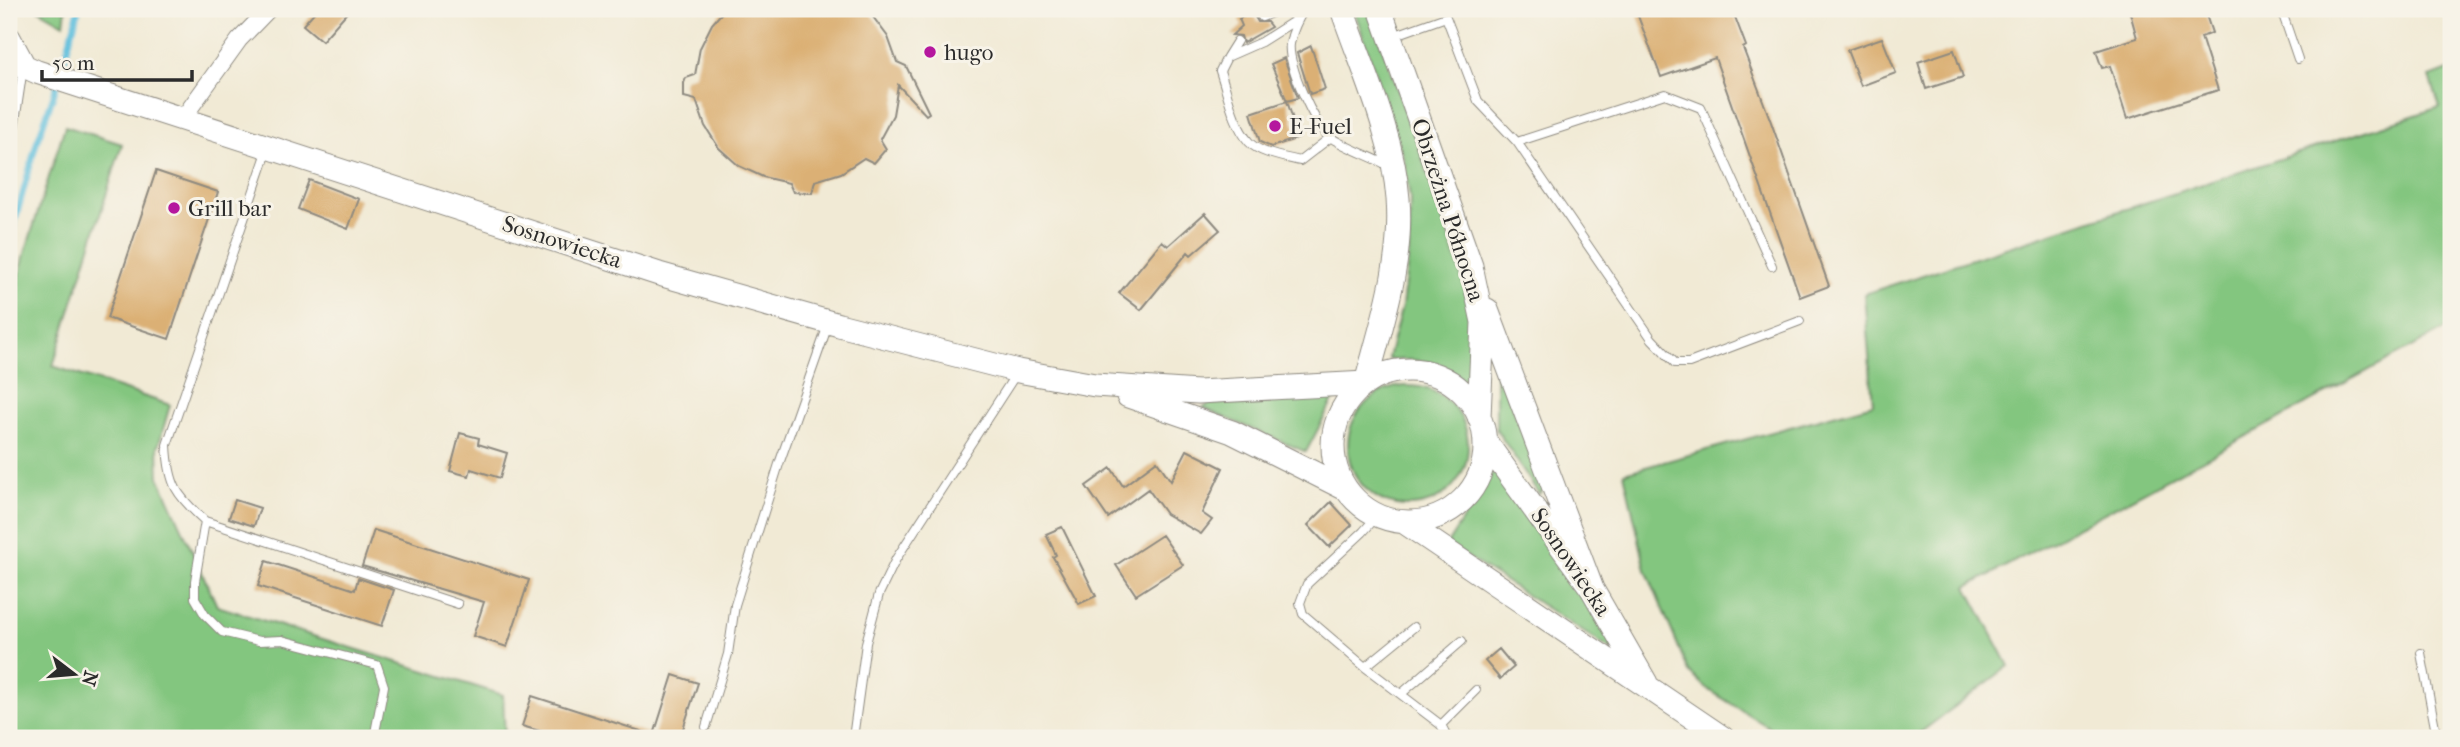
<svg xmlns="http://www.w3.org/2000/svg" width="2460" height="747" font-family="'IM FELL French Canon',serif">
<rect width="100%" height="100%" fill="#f7f3e8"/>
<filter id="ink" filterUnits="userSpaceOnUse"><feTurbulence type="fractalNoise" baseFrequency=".0143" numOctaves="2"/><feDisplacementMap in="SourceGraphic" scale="14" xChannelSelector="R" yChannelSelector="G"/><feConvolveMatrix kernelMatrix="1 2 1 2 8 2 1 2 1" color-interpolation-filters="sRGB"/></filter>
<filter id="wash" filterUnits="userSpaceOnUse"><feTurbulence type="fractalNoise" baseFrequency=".00686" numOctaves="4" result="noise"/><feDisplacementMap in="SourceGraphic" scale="28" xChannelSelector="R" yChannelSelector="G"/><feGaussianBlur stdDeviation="1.57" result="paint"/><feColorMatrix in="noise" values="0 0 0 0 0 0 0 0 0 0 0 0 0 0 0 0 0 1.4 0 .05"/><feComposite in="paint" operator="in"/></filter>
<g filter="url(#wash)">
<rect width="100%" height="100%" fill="#f1ead5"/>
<path fill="#83c67f" stroke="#577855" stroke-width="2" d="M38 9H66L64 24Z
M1354 9H1369L1442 214 1465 289 1472 337 1470 383C1440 363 1426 358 1390 360L1388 358 1402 306 1409 252 1410 198 1404 160Z
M2451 69V326L1967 587 2009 666 1913 738H1786L1706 688 1689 672 1646 570 1624 473 1873 404 1864 294 2440 107 2430 77Z
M65 126 122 144 53 366 170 405 158 447 159 477 217 606 503 695 505 738H9V319L25 253Z
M1496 364 1545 489 1539 494 1496 429Z
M1348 446a60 60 0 1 1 120 0a60 60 0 1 1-120 0Z
M1337 393 1306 452 1203 408 1210 403Z
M1496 467 1616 647 1613 651 1447 544Z"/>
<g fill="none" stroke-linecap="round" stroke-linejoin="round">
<path stroke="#5ebfdd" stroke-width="6" d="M60 74 79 9
M9 243 36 145 57 85"/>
</g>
<g id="blocks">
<path fill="#dbb075" d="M317 9H350L322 41 303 25Z
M725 9H867L888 37 897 62 906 66 929 113 926 115 898 85 893 115 880 139 886 149 874 163 864 158 841 173 815 181 812 193 793 192 789 183 763 177 739 166 719 148 705 126 696 100 684 97V83L686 78 695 75 700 48 712 24Z
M1256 9 1258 12 1255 17 1258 22H1267L1271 27 1243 43 1241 36 1232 35 1242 26 1239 19Z
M1657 9H1732L1746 46 1743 48 1771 122 1829 286 1800 297 1715 58 1661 77 1638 16Z
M2129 9H2204L2212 33 2201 37 2218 90 2127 119 2110 66 2102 68 2096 51 2137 38Z
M1882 38 1896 73 1861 86 1847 50Z
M1311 46 1325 89 1310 94 1297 53Z
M1954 50 1963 77 1926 89 1918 62Z
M1284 58 1298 98 1287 101 1271 64Z
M1287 101 1299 138 1271 147 1260 142 1251 113Z
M156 171 218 192 169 339 107 318Z
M309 180 359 199 348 229 298 209Z
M1205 213 1220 230 1191 255 1188 252 1141 310 1119 293 1162 241 1168 246Z
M460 433 479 438 478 444 507 453 500 478 471 469 469 476 450 471Z
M1187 450 1223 468 1202 513 1212 520 1201 534 1166 514 1148 489 1108 518 1086 486 1111 468 1123 486 1157 461 1171 481Z
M235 500 260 508 254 526 229 518Z
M1331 502 1352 525 1329 547 1308 525Z
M1062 527 1096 596 1079 604 1053 557 1056 555 1046 534Z
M374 530 529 580 507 647 473 636 484 602 362 566Z
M1162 535 1183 565 1136 595 1116 565Z
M266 561 355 590 358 578 394 590 382 626 258 586Z
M1499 649 1514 667 1500 679 1485 661Z
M673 675 698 683 680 738H564L522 726 532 696 653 735V738Z"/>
</g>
</g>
<g filter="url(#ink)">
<use href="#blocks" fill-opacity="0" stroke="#8e8a80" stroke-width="2"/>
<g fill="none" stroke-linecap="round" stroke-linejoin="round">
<defs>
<path id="lane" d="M1304 9C1298 20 1292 31 1290 44 1287 64 1314 125 1330 137 1344 147 1373 157 1389 166
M2281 9 2298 59
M1262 17 1281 9 1299 18
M1299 18 1261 42 1227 57 1220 71C1228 94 1233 124 1249 142 1260 154 1285 157 1300 161L1331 137
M1393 36 1446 17 1478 101 1517 142 1665 94 1701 108 1772 266
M1227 57 1237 41
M1517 142 1652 339 1675 363H1689L1800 321
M9 147 13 135 23 68
M268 149 167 445C169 485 176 495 205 521L458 604
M1378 515 1363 532 1307 584 1300 603 1303 614 1365 667 1441 725 1448 738
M205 521 195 581V598L205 615 222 632 259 641 282 640 377 665 384 686 374 738
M2421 653 2437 738
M1365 667 1414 627
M1401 694 1462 641
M1441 725 1476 690
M706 727 728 654 735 605 779 464 828 325
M853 738 866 643 879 594 896 559 1016 374"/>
<path id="street" d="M183 118 239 40 269 9"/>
<path id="secondary" d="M1342 9C1363 70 1393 134 1398 199 1403 262 1382 323 1366 383
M1380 9 1471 266 1483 322 1479 417
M9 38 24 66 37 72 659 274 839 325 1018 371 1095 385 1198 392 1366 383
M1487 310 1592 589
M1333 446a76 76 0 1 1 152 0a76 76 0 1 1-152 0Z
M1128 396 1232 432 1346 489
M1485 441 1592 589 1646 683
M1404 522 1723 738"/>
</defs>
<use href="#lane" stroke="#8e8a80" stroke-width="10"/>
<use href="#street" stroke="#8e8a80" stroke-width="18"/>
<use href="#secondary" stroke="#8e8a80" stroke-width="25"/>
<use href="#lane" stroke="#fff" stroke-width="8"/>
<use href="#street" stroke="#fff" stroke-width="16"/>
<use href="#secondary" stroke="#fff" stroke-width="23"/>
</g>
</g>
<g fill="#b5179e" stroke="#f7f3e8" stroke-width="2.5">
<circle cx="930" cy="52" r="7"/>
<circle cx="1275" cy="126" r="7"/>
<circle cx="174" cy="208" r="7"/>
</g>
<g text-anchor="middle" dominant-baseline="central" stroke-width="6" stroke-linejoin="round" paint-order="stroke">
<g font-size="23" fill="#2b2b2b" stroke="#f7f3e8" text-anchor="start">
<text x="944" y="52">hugo</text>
<text x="1289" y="126">E-Fuel</text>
<text x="188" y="208">Grill bar</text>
</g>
<g font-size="23" fill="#2b2b2b" stroke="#f7f3e8">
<text transform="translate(1448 210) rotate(72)">Obrzeżna Północna</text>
<text transform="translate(562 242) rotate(18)">Sosnowiecka</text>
<text transform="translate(1571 562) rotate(56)">Sosnowiecka</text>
</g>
</g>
<rect width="2460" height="747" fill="none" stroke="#f7f3e8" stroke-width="35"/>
<g transform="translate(74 674) rotate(106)" stroke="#f7f3e8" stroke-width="5" paint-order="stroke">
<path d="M0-5L12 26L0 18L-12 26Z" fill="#2b2b2b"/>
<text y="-10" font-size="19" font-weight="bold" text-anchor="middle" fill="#2b2b2b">N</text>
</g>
<path d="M42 70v10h150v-10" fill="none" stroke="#2b2b2b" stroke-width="3.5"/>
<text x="52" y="70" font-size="21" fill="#2b2b2b" stroke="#f7f3e8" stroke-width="5" paint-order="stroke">50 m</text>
</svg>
